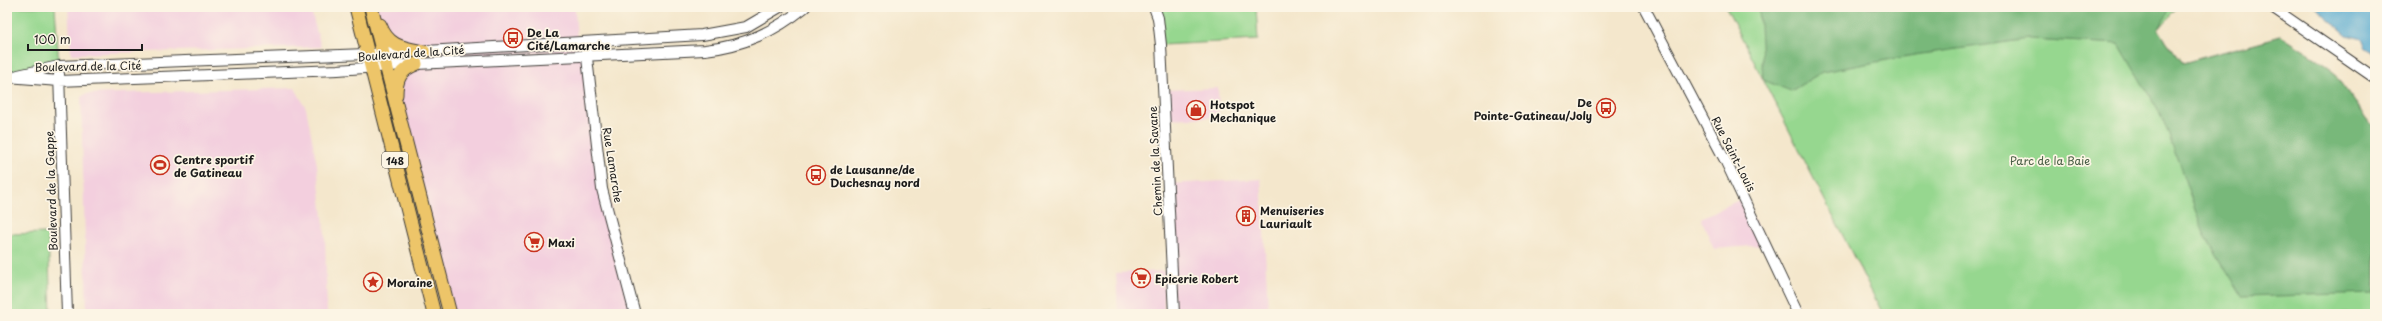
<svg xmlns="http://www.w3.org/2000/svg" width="2382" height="321" font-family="'Playpen Sans',sans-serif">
<rect width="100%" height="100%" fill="#fcf5e5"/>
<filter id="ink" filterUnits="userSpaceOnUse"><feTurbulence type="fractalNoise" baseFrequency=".025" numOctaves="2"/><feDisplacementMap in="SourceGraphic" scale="8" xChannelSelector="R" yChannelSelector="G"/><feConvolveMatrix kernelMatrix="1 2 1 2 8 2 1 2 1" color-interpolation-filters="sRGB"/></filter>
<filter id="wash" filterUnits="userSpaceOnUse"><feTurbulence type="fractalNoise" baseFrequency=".012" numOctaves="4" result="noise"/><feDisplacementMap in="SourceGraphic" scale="16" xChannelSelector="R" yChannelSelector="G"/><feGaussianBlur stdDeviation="0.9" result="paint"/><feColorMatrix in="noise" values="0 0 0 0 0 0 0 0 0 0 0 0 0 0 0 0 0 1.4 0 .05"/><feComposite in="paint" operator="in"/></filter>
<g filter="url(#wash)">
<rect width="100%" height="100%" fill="#f4e7cc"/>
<path fill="#f3cfde" d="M68 7H310L321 47 71 54Z
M371 7H575L577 42 586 41 598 153 635 314H450Z
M295 88 306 108 317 165 325 234 327 314H87L81 97 86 94Z
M1218 88 1219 117 1165 119 1163 90Z
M1261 179 1268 306 1174 313 1168 184Z
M1743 198 1766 245 1714 249 1701 218Z
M1164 271V314H1118L1116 273Z"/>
<path fill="#96d78f" stroke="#597a56" d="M7 7H55L59 66 7 77Z
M1154 7H1256L1258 40 1161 45Z
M1726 7H2178L2158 30 2183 63 2281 36 2328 66 2375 129V314H1883Z
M48 233 51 314H7V234Z
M920 311 987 314H991H861Z"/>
<path fill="#78b87a" stroke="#4a6a4b" d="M1759 7H2170L2158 30 2183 63 2281 36 2328 66 2375 129V293L2243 297 2204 234 2163 119 2119 44 2029 39 1914 55 1822 72 1791 91 1763 80Z"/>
<path fill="#53a8cf" stroke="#386276" d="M2315 7H2375V54L2366 49 2362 39 2347 35Z"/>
</g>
<g filter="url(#ink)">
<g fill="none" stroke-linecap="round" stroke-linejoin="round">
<defs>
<path id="minor" d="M1154 7 1158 18 1161 45 1174 314
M1644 7 1726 162 1798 314
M2272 7 2375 78
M586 49 602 189 635 314
M59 74 67 314
M18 75 59 66 392 53 702 35 746 27 780 7
M7 77 59 81 338 70 416 64 705 50C744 46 775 31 805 7"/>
<path id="major" d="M356 7 434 314
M371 7 450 314
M380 25C388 47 403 48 424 52
M396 95C396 79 400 70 416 64"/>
</defs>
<use href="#minor" stroke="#3c3a36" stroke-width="12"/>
<use href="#major" stroke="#3c3a36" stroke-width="15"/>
<use href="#minor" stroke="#fff" stroke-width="10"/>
<use href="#major" stroke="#edc569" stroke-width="13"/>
</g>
</g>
<defs>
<symbol id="bus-ring" viewBox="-11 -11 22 22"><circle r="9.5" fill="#fcf5e5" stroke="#c8321e" stroke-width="1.5"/><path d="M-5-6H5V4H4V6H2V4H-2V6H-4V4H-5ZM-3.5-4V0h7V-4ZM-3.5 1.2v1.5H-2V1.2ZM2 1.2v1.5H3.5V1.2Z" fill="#c8321e"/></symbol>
<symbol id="shop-ring" viewBox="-11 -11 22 22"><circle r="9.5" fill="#fcf5e5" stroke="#c8321e" stroke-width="1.5"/><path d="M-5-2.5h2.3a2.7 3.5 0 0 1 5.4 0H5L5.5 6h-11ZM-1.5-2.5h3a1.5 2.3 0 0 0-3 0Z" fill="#c8321e"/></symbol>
<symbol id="stadium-ring" viewBox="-11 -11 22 22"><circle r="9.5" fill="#fcf5e5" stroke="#c8321e" stroke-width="1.5"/><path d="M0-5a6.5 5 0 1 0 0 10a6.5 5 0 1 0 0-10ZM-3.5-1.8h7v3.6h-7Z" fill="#c8321e"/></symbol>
<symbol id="building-ring" viewBox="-11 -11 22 22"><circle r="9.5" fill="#fcf5e5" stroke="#c8321e" stroke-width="1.5"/><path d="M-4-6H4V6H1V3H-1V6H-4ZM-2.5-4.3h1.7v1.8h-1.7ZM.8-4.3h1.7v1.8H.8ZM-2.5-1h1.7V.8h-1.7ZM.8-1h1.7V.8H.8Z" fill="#c8321e"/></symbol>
<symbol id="supermarket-ring" viewBox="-11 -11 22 22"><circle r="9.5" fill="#fcf5e5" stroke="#c8321e" stroke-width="1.5"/><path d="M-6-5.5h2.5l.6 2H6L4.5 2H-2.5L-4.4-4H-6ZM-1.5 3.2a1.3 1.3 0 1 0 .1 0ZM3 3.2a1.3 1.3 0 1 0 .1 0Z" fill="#c8321e"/></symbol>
<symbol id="sight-ring" viewBox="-11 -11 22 22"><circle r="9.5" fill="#fcf5e5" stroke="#c8321e" stroke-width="1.5"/><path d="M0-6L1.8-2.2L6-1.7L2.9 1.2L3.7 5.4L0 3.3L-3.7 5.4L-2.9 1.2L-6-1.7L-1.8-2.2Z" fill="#c8321e"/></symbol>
</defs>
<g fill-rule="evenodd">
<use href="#bus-ring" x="502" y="27" width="22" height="22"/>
<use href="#bus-ring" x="1595" y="97" width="22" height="22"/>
<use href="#shop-ring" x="1185" y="99" width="22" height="22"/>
<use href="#stadium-ring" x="149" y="154" width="22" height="22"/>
<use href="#bus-ring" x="805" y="164" width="22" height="22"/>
<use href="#building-ring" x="1235" y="205" width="22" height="22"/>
<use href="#supermarket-ring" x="523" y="231" width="22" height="22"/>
<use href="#supermarket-ring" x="1130" y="267" width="22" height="22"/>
<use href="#sight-ring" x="362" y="271" width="22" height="22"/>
</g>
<g text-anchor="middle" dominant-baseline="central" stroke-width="3.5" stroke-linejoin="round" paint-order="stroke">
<rect fill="#fcf5e5" stroke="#5f5d58" stroke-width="1" x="382" y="152" width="26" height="16" rx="3"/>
<g font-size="10" font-weight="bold" fill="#1c1c1c">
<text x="395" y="160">148</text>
</g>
<g font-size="11" font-weight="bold" fill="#1c1c1c" stroke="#fcf5e5" text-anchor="start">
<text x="527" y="32">De La<tspan x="527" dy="13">Cité/Lamarche</tspan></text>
<text x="1592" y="102" text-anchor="end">De<tspan x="1592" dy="13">Pointe-Gatineau/Joly</tspan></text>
<text x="1210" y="104">Hotspot<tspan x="1210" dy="13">Mechanique</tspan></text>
<text x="174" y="159">Centre sportif<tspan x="174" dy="13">de Gatineau</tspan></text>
<text x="830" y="169">de Lausanne/de<tspan x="830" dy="13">Duchesnay nord</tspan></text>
<text x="1260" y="210">Menuiseries<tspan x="1260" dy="13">Lauriault</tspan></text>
<text x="548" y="242">Maxi</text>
<text x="1155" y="278">Epicerie Robert</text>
<text x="387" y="282">Moraine</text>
</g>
<g font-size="11" fill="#1c1c1c" stroke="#fcf5e5">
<text transform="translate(411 53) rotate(-4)">Boulevard de la Cité</text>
<text transform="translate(88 66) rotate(-1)">Boulevard de la Cité</text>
<text transform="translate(1734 154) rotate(63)">Rue Saint-Louis</text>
<text transform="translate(1155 161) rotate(-93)">Chemin de la Savane</text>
<text transform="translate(613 165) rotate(81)">Rue Lamarche</text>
<text transform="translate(51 191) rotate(-92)">Boulevard de la Gappe</text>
</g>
<g font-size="11" fill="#475d44" stroke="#fcf5e5">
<text x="2050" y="160">Parc de la Baie</text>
</g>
</g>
<rect width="2382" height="321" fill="none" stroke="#fcf5e5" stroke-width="24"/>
<path d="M28 44v6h114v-6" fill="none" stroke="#1c1c1c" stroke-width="2"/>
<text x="34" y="44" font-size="12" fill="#1c1c1c" stroke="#fcf5e5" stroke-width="3" paint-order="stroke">100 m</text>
</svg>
